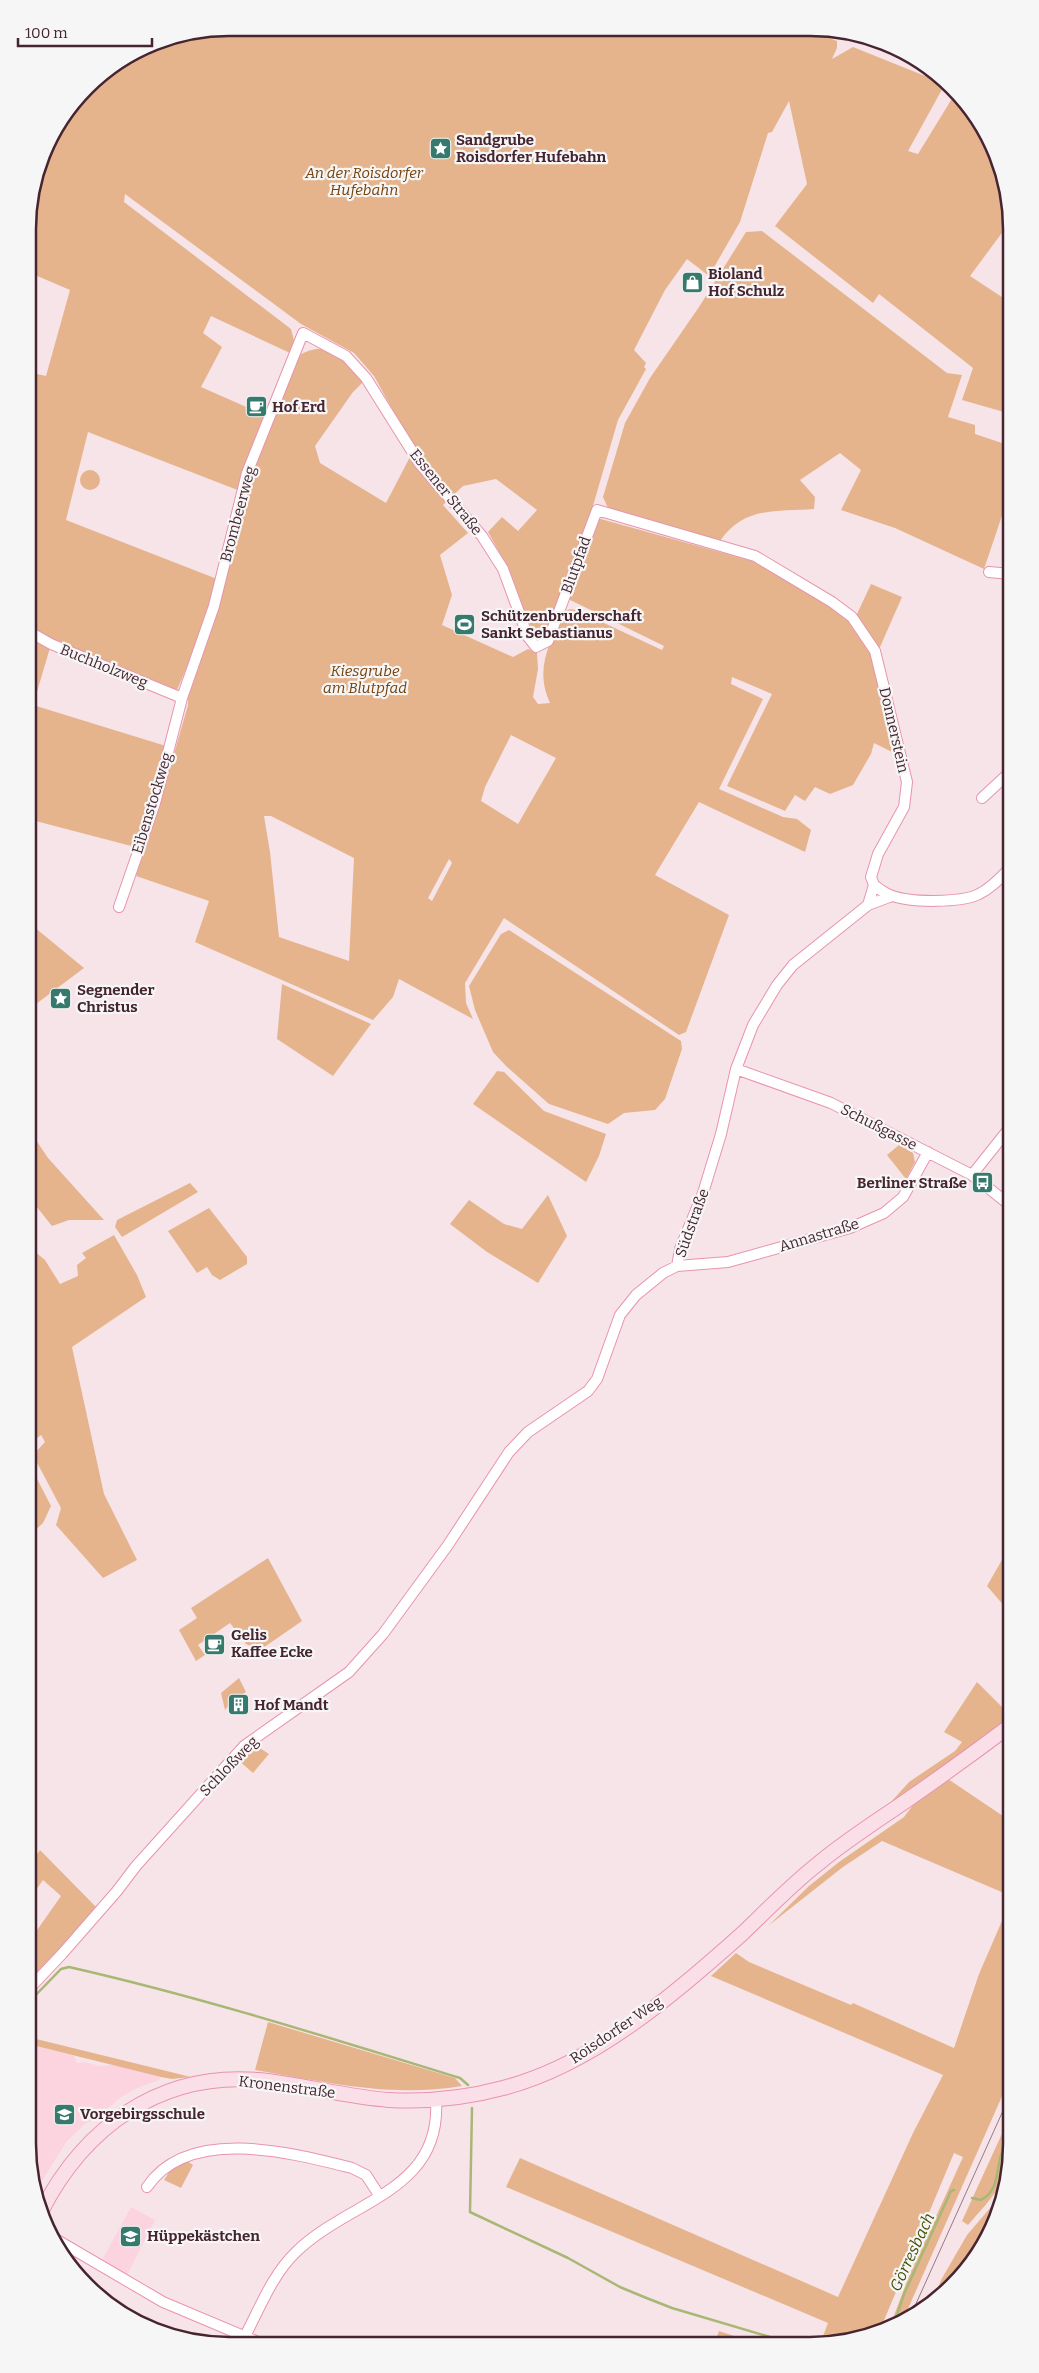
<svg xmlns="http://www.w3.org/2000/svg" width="1039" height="2373" font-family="Bitter,serif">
<rect width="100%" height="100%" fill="#f7e4e9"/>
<path fill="#fcd4df" d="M28 2044 74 2056 77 2063 84 2062 100 2066 115 2065 161 2077 159 2080 135 2089 121 2097 94 2120 86 2123 67 2141 35 2192 28 2143Z
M131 2207 155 2220 127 2275 102 2260Z"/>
<path fill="#e5b48d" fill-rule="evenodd" d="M230 28 812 31 837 41V48L832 59 853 47 945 84 908 151 918 154 956 92 978 118 1005 177 1010 222 970 276 1011 303V414L962 400 973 368 879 294 873 303 775 226 807 184 789 101 772 132 768 133 740 222 709 276 687 259 665 290 634 350 646 363 644 367 646 369 618 420 590 516 752 561 829 605 849 622 857 614 871 584 902 597 873 663 892 752 874 743 871 754 853 785 830 794 815 787 805 801 795 795 785 811 727 786 772 694 732 677 731 684 763 699 719 789 783 817 797 819 811 830 805 852 699 802 655 875 729 915 686 1032 679 1035 504 918 465 983 466 1003 473 1019 399 979 393 997 373 1020 195 942 209 901 136 876 157 809 147 806 135 847 28 819V634L50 648 33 705 166 746 150 800 160 803 188 705V693L218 604 247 498 240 491 88 432 66 520 217 579 201 634 177 690 46 637 28 623V372L46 376 70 290 28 272V216L48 140 96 78 152 43ZM125 194 301 324 354 353 374 376 407 436 410 457 386 503 320 463 315 446 353 392 363 382C344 358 329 337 298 356L291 329 124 202ZM211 316 290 353 269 417 201 387 222 347 203 333ZM496 479 537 510 518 531 502 517 488 532 508 568 534 636 543 639 562 596 664 646 662 650 576 610 570 609 564 612C550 643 534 668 550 703L538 704 533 697 538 669 537 653 528 649 513 657 442 625 452 595 440 555 468 533 443 505 463 486ZM511 735 556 758 518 824 481 801 485 787ZM264 816H271L354 858 349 961 279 937 270 852ZM449 859 452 863 432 901 428 898Z
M762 231 947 373 962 375 948 417 975 425V434L1011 446V489L984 569 895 528 841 510 861 470 840 453 800 480 815 497 814 509C776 512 744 506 720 541L608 508 603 497 625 423 650 378 699 307 746 232Z
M80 480a10 10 0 1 1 20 0a10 10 0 1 1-20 0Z
M28 922 84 968 28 1010Z
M509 930 681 1041 682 1049 665 1099 655 1110 624 1113 608 1124 549 1104 506 1066 493 1052 475 1010 469 986 501 934Z
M282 984 371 1024 333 1076 277 1039Z
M497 1071 504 1072 544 1111 606 1134 599 1156 586 1182 473 1104Z
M28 1128 48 1158 104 1220H69L52 1226 28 1196V1177L33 1172 28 1165Z
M899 1145 913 1153 915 1162 906 1179 887 1155Z
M190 1183 198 1192 122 1237 115 1227 117 1220Z
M548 1195 567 1236 538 1283 487 1252 450 1224 469 1200 504 1224 522 1229Z
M209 1208 247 1257V1264L220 1280 212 1275 207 1267 197 1273 168 1231Z
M114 1235 137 1275 146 1297 72 1347 104 1494 137 1560 103 1578 56 1525 61 1508 33 1455 45 1442 41 1435 28 1445V1246L45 1260 60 1284 78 1276 77 1265 86 1258 82 1253Z
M28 1461 51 1506 43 1523 28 1537Z
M1011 1544V1614L987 1586Z
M268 1558 302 1621 260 1650 246 1644 230 1623 198 1645 205 1655 196 1661 179 1630 197 1618 191 1608Z
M239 1678 246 1692 232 1701 225 1710 221 1693Z
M977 1682 1003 1708 1011 1702V1717L922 1784 891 1802 909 1782 955 1751 962 1742 944 1732Z
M252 1743 269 1754 253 1773 237 1759Z
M948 1779 1006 1818 1011 1812V1896L882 1841 843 1867 768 1926 809 1886 839 1862 904 1817 916 1801Z
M40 1850 97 1908 28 1985V1943L61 1896 43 1880 28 1901V1867Z
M1011 1900V2076L903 2320 890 2326 909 2276 963 2157 954 2153 880 2330 862 2339 820 2344 828 2323 506 2187 520 2158 838 2297 913 2133 943 2075 711 1976 736 1953 749 1962 851 2005 853 2003 954 2048 979 1974Z
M268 2022 455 2078 462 2086C389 2098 327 2082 255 2070Z
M28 2037 191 2077 172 2079 161 2077 28 2044Z
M1011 2114C1011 2174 1009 2180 968 2225L962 2221Z
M187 2161 193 2165 181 2188 164 2180 170 2171Z
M1002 2194 996 2221 970 2267 933 2301 941 2280 967 2235Z
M719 2331 761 2345H714Z"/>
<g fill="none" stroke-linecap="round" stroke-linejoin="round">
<path stroke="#a8b775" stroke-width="2.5" d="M28 2003 61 1969 69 1967C201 1997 330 2038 460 2078L468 2085
M472 2108 470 2212 568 2258 620 2287 644 2297 672 2308 797 2345
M972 2198 981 2200C999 2191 996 2171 1001 2155 1004 2147 1008 2140 1011 2133
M894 2324 904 2294 951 2191 954 2190"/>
<defs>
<path id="street" d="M989 572 1011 574
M28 631 51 644 182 698
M982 798 1008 774 1011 766
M874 885C879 889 884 893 890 895 909 903 961 903 979 894 992 888 1001 877 1011 867
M868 905 892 896
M119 907 155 803 182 698 214 606 247 473 303 333 346 356 366 378 420 464 482 536 503 569 528 637 536 647 548 641 597 510 755 556 832 602 852 617 875 651 907 782 904 807 878 854 871 877 874 885 868 905 793 965 777 985 753 1025 736 1069 721 1134 703 1193 680 1249 677 1266
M736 1069 831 1103 972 1175 1011 1206
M972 1175 1011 1126
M28 1990 62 1954 117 1891 136 1866 244 1746 349 1672 383 1634 448 1545 509 1452 528 1432 588 1391 597 1379 620 1315 636 1295 663 1273 677 1266 728 1262 850 1228 884 1213 903 1197 928 1152
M147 2187C189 2125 292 2153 352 2168L366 2175 379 2195
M52 2237 163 2302 258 2342
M245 2336C260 2308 272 2275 296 2252 349 2200 442 2192 436 2100"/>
<path id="secondary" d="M41 2212C84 2127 160 2072 258 2080 302 2084 345 2097 389 2100 427 2102 466 2098 503 2088 593 2065 675 1994 743 1933 768 1909 792 1884 819 1863 849 1838 882 1818 913 1796 946 1773 979 1749 1011 1725"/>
</defs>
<use href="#street" stroke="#e993af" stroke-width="12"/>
<use href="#secondary" stroke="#e993af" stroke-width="16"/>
<use href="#street" stroke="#fff" stroke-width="10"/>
<use href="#secondary" stroke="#fadfe8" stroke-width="14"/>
<path stroke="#957a82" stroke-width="1" d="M910 2317 1011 2093"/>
</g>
<defs>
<symbol id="sight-square" viewBox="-11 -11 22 22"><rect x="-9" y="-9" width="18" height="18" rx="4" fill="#367a6d" stroke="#f6f6f6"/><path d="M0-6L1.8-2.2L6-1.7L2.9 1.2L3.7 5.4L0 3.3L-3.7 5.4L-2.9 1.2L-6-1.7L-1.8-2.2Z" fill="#fff"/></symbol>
<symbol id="shop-square" viewBox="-11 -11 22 22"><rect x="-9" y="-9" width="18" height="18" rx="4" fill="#367a6d" stroke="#f6f6f6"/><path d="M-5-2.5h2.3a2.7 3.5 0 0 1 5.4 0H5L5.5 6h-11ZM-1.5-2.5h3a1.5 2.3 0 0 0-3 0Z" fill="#fff"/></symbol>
<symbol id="cafe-square" viewBox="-11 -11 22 22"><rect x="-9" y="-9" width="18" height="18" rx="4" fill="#367a6d" stroke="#f6f6f6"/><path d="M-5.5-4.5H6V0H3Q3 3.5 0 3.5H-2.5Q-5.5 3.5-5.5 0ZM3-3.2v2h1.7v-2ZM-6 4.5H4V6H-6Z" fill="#fff"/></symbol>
<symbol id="stadium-square" viewBox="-11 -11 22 22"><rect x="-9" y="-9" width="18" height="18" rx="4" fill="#367a6d" stroke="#f6f6f6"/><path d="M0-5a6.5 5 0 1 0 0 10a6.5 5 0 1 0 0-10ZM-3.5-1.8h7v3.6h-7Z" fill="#fff"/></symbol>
<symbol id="bus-square" viewBox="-11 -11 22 22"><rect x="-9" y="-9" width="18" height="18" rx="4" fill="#367a6d" stroke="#f6f6f6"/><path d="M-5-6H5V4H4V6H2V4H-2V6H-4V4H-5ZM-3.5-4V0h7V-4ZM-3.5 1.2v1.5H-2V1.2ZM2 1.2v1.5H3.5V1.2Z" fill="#fff"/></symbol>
<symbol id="building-square" viewBox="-11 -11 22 22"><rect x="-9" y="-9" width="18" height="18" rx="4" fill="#367a6d" stroke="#f6f6f6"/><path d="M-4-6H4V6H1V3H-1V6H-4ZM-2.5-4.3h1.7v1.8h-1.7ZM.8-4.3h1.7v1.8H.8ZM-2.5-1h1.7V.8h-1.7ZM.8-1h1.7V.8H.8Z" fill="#fff"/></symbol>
<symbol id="school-square" viewBox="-11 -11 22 22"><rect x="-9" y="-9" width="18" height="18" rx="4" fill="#367a6d" stroke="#f6f6f6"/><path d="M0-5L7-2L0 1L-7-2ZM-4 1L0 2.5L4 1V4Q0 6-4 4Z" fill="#fff"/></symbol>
</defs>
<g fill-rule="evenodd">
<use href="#sight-square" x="428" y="136" width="25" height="25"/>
<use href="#shop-square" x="680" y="270" width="25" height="25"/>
<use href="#cafe-square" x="244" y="394" width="25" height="25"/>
<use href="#stadium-square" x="452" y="612" width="25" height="25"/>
<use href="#sight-square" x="48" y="986" width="25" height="25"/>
<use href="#bus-square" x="970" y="1170" width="25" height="25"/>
<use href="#cafe-square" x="202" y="1632" width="25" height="25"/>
<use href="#building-square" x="226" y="1692" width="25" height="25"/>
<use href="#school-square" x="52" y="2102" width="25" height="25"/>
<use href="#school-square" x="118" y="2224" width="25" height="25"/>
</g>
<g text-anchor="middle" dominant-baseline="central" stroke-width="4.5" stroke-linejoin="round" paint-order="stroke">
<g font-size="15" font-weight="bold" fill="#472530" stroke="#f6f6f6" text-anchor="start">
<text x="456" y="140">Sandgrube<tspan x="456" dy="17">Roisdorfer Hufebahn</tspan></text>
<text x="708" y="274">Bioland<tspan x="708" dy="17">Hof Schulz</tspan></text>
<text x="272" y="407">Hof Erd</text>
<text x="481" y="616">Schützenbruderschaft<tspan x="481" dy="17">Sankt Sebastianus</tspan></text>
<text x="77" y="990">Segnender<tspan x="77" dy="17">Christus</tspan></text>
<text x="967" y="1183" text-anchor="end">Berliner Straße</text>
<text x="231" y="1635">Gelis<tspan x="231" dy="17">Kaffee Ecke</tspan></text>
<text x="254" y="1705">Hof Mandt</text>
<text x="80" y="2114">Vorgebirgsschule</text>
<text x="147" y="2236">Hüppekästchen</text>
</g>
<g font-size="15" font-style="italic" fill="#76410b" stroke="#f6f6f6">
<text x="364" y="173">An der Roisdorfer<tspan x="364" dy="17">Hufebahn</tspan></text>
<text x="365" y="671">Kiesgrube<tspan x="365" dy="17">am Blutpfad</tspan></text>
</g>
<g font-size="15" fill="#472530" stroke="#f6f6f6">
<text transform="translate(446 492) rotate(51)">Essener Straße</text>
<text transform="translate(238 514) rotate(-75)">Brombeerweg</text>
<text transform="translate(576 565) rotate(-70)">Blutpfad</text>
<text transform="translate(104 666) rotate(22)">Buchholzweg</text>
<text transform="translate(894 730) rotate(77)">Donnerstein</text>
<text transform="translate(152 803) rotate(-73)">Eibenstockweg</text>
<text transform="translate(879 1127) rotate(27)">Schußgasse</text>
<text transform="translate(692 1223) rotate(-70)">Südstraße</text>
<text transform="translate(819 1235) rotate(-17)">Annastraße</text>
<text transform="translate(229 1766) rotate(-46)">Schloßweg</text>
<text transform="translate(616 2030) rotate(-34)">Roisdorfer Weg</text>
<text transform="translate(287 2087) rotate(7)">Kronenstraße</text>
</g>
<g font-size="16" font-style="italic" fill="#434f00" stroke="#f6f6f6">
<text transform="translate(912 2252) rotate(-65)">Görresbach</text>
</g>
</g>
<path d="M0 0H1039V2373H0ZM229 36H810A193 193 0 0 1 1003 229V2144A193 193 0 0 1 810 2337H229A193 193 0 0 1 36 2144V229A193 193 0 0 1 229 36Z" fill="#f6f6f6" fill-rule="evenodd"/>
<path fill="none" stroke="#472530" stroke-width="2.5" d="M229 36H810A193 193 0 0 1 1003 229V2144A193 193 0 0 1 810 2337H229A193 193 0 0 1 36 2144V229A193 193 0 0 1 229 36Z"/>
<path d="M18 38v8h134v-8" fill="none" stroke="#472530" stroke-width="2.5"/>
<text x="25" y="38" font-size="15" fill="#472530" stroke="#f6f6f6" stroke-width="4" paint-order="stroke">100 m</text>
</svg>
